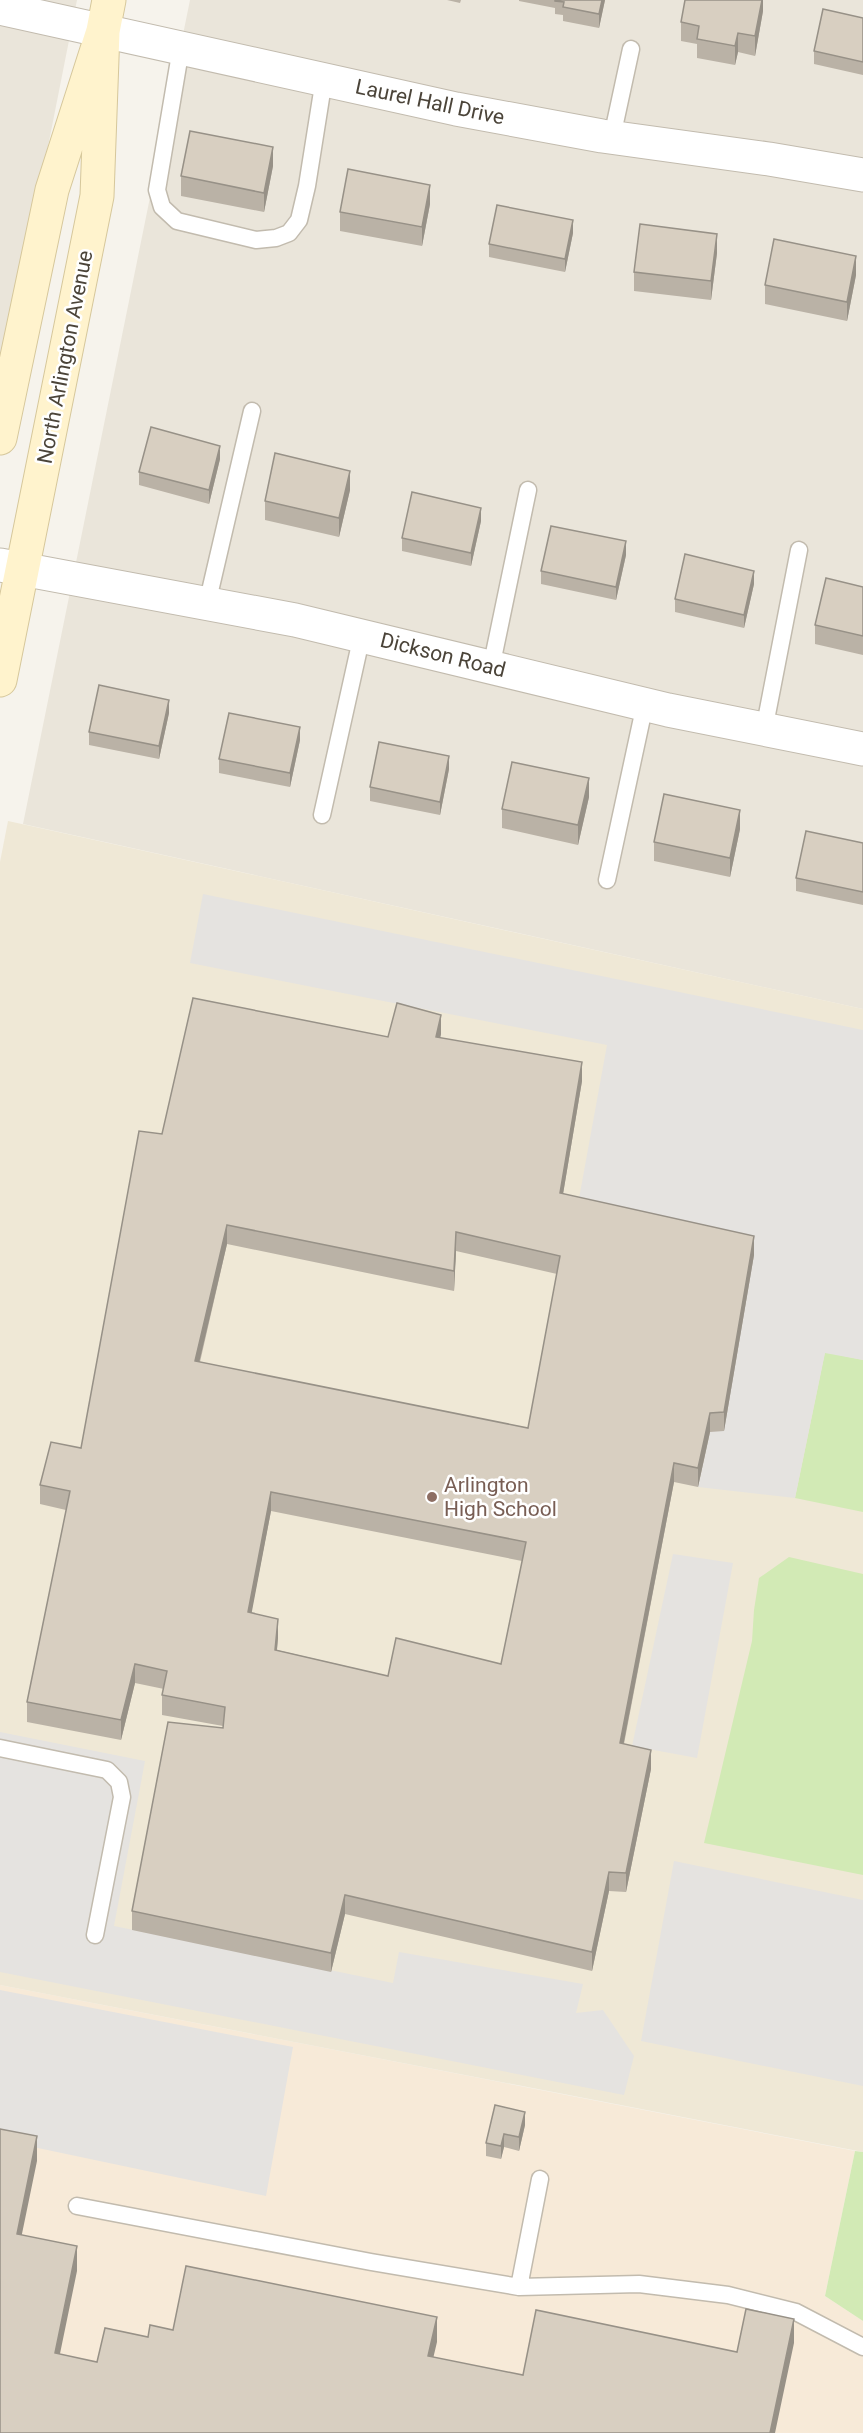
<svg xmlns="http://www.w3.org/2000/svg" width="863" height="2433" font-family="Roboto,sans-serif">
<rect width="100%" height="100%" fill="#f6f3ec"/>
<path fill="#eae5da" d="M0 0H77L0 389Z
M190 0H863V1009L23 824Z"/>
<path fill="#f7ead8" d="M0 1985 855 2151 825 2296 863 2321V2433H0Z"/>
<path fill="#efe8d6" d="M8 821 863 1009V2152L0 1985V862Z"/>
<path fill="#d2eab5" d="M825 1352 863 1360V1512L795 1498Z
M789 1557 863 1574V1875L704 1843 752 1641 754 1610 759 1578Z
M855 2151 863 2152V2321L825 2296Z"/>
<path fill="#e5e3e0" d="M203 894 863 1030V1360L825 1353 795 1498 698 1487 710 1432 576 1215 607 1045 190 963Z
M673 1554 733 1563 697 1758 632 1746Z
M0 1732 145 1761 114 1926 393 1983 399 1952 583 1984 576 2013 603 2010 634 2056 624 2095 0 1972Z
M674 1861 863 1900V2086L641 2041Z
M0 1990 293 2047 266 2196 0 2140Z"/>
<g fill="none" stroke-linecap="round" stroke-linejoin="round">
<defs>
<path id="lane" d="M181 48 157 190 162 207 177 221 256 240 276 238 289 233 299 220 307 186 324 79
M612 137 631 49
M207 604 252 411
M491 668 528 490
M764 730 799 550
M322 815 362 635
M607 880 645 704
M0 1748 107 1770 119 1782 122 1797 95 1935
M77 2206 371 2262 519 2287 639 2284 728 2295 796 2312 863 2347
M519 2287 540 2179"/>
<path id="street" d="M0 8 456 109 602 136 769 159 863 175
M0 565 295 620 668 710 863 749"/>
<path id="secondary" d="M0 438 52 190 103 31 109 0
M0 680 97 196 103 31"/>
</defs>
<use href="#lane" stroke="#c2bbae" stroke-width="19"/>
<use href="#street" stroke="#c2bbae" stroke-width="35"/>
<use href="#secondary" stroke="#d6c79b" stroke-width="35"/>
<use href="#lane" stroke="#fff" stroke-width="16"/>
<use href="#street" stroke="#fff" stroke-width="33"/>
<use href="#secondary" stroke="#fff3cd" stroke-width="33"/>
</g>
<path fill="#bab2a6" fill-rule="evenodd" d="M447 0H461L460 3Z
M519 0H605L599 28 563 21V15L555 14V8L519 1Z
M763 0V11L755 56 738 52 735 65 697 58V44L681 41V22Z
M863 18V75L814 64V51Z
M273 166 264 212 181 196V176Z
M430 204 422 246 340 231V212Z
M573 233 565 272 489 257V244Z
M717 253 711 300 634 291V272Z
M856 275 847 321 765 304V285Z
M220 459 209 504 139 485V472Z
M350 490 339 537 265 520V501Z
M481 521 471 566 402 551V538Z
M626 555 616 600 541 584V571Z
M754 584 744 628 675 612V599Z
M863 587V655L815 644V625Z
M169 713 159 759 89 745V732Z
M300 740 290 787 219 773V759Z
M449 769 440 815 370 801V787Z
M589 797 578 845 502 828V809Z
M740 829 730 877 654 861V842Z
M863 843V905L796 891V878Z
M441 1034 440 1038 582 1081 563 1194 754 1255 724 1431 710 1432 698 1487 674 1482 624 1744 651 1769 626 1892 609 1891 592 1971 345 1914 331 1972 132 1930V1911L223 1728V1726L162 1715V1695L164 1689 135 1683 121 1740 27 1722V1702L66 1510 40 1504V1485L81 1448 162 1134 388 1037ZM227 1244 454 1291 456 1251 557 1274 528 1428 200 1362ZM271 1511 522 1561 501 1664 388 1676 277 1650 278 1638 251 1613Z
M495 2105 525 2125 519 2151 504 2147 501 2159 486 2156V2143Z"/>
<path fill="#979187" d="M602 0H605L599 28V14Z
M762 0H763V11L755 56V36Z
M738 33V52L735 65V46Z
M273 147V166L264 212V193Z
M430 185V204L422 246V227Z
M573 220V233L565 272V259Z
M717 234V253L711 300V281Z
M856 256V275L847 321V302Z
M220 446V459L209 504V490Z
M350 471V490L339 537V518Z
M481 508V521L471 566V553Z
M626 541V555L616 600V587Z
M754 571V584L744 628V615Z
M169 700V713L159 759V746Z
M300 727V740L290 787V773Z
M449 756V769L440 815V802Z
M589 778V797L578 845V825Z
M740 810V829L730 877V858Z
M441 1015V1034L436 1056V1037Z
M582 1062V1081L560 1212V1193Z
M227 1225V1244L195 1380V1361Z
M456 1232V1251L454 1291V1271Z
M754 1236V1255L724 1431V1412Z
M710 1413V1432L698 1487V1468Z
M674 1463V1482L620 1762V1743Z
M271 1492V1511L248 1632V1612Z
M278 1619V1638L275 1669V1650Z
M135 1664V1683L121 1740V1720Z
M651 1750V1769L626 1892V1873Z
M609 1872V1891L592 1971V1952Z
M345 1895V1914L331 1972V1953Z
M525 2112V2125L519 2151V2137Z
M504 2134V2147L501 2159V2146Z
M37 2136V2161L17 2258V2234Z
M77 2246V2271L55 2378V2353Z
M437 2317V2342L428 2380V2356Z
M794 2319V2343L775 2433H770Z"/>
<path fill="#d8cfc1" stroke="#979187" stroke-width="1.5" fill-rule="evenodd" d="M555 0H602L599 14 563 7 564 2 555 1Z
M685 0H762L755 36 738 33 735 46 697 39 699 26 681 22Z
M823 9 863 18V62L814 51Z
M190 131 273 147 264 193 181 176Z
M348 169 430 185 422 227 340 212Z
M497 205 573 220 565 259 489 244Z
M640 224 717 234 711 281 634 272Z
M774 239 856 256 847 302 765 285Z
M151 427 220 446 209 490 139 472Z
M275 453 350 471 339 518 265 501Z
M412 492 481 508 471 553 402 538Z
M551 526 626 541 616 587 541 571Z
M685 554 754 571 744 615 675 599Z
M826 578 863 587V636L815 625Z
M99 685 169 700 159 746 89 732Z
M229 713 300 727 290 773 219 759Z
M379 742 449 756 440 802 370 787Z
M512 762 589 778 578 825 502 809Z
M664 794 740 810 730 858 654 842Z
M806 831 863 843V892L796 878Z
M193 998 388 1037 397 1003 441 1015 436 1037 582 1062 560 1193 754 1236 724 1412 710 1413 698 1468 674 1463 620 1743 651 1750 626 1873 609 1872 592 1952 345 1895 331 1953 132 1911 168 1722 223 1728 225 1707 162 1695 167 1671 135 1664 121 1720 27 1702 70 1491 40 1485 51 1442 81 1448 139 1131 162 1134ZM227 1225 454 1271 456 1232 560 1256 528 1428 195 1361ZM271 1492 526 1542 501 1664 396 1638 388 1676 275 1650 278 1619 248 1612Z
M495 2105 525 2112 519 2137 504 2134 501 2146 486 2143Z
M0 2129 37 2136 17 2234 77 2246 55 2353 97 2362 105 2328 148 2337 150 2325 173 2330 186 2266 437 2317 428 2356 523 2375 536 2310 737 2352 746 2309 794 2319 770 2433H0Z"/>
<circle fill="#8d6e63" stroke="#fff" stroke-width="2" cx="432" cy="1497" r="6"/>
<g text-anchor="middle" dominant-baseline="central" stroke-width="5" stroke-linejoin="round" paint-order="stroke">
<g font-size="21" fill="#4b4439" stroke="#fff">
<text transform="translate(430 102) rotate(12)">Laurel Hall Drive</text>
<text transform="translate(65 357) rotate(-79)">North Arlington Avenue</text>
<text transform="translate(443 655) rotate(14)">Dickson Road</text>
</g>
<g font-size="21" fill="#785e54" stroke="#fff" text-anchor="start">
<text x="444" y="1485">Arlington<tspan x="444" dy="24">High School</tspan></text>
</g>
</g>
</svg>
